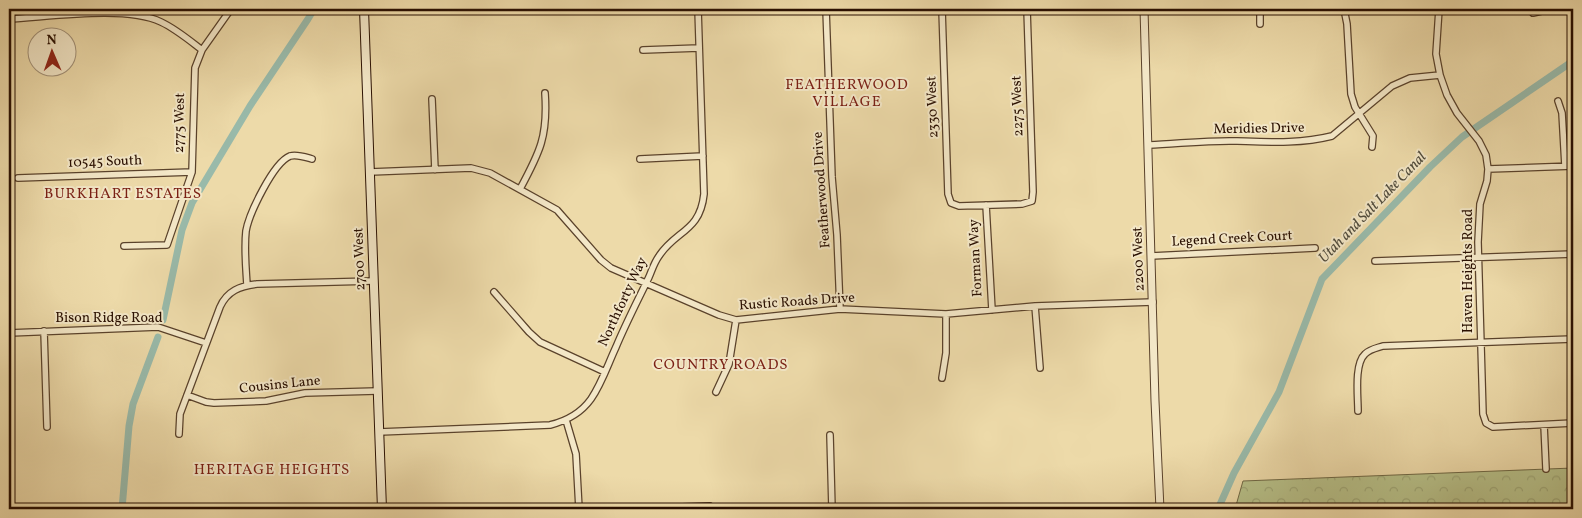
<svg xmlns="http://www.w3.org/2000/svg" width="1582" height="518" font-family="Vollkorn,serif">
<defs>
<pattern id="park-crowns" width="20" height="18" patternUnits="userSpaceOnUse" patternTransform="scale(1.25)"><rect width="20" height="18" fill="#b7c089"/><path d="M2 6a3 3 0 1 1 6 0M12 15a3 3 0 1 1 6 0" fill="none" stroke="#9da474"/></pattern>
</defs>
<rect width="100%" height="100%" fill="#eddaa9"/>
<filter id="stains"><feTurbulence type="fractalNoise" baseFrequency=".004" numOctaves="4"/><feColorMatrix values="0 0 0 0 .2 0 0 0 0 .09 0 0 0 0 .02 0 0 0 .5 -.17"/></filter>
<radialGradient id="worn" r=".72"><stop offset=".6" stop-color="#630" stop-opacity="0"/><stop offset="1" stop-color="#630" stop-opacity=".3"/></radialGradient>
<path fill="url(#park-crowns)" stroke="#706845" d="M1573 468V509H1235L1243 481Z"/>
<g fill="none" stroke-linecap="round" stroke-linejoin="round">
<path stroke="#99baaa" stroke-width="7" d="M163 320 182 230 192 203 250 106 308 19 314 9
M122 509 129 426 133 404 158 337
M1218 509 1234 473 1279 392 1322 279 1430 167 1462 137 1573 61"/>
<defs>
<path id="minor" d="M826 9 832 177 837 235 840 309
M942 9 948 194 951 203 959 206 1022 204 1032 201 1033 192 1027 9
M1260 9V24
M1344 9 1347 24 1351 94 1355 107 1373 136 1372 147
M1439 9 1436 54 1440 75 1447 95 1457 113 1479 141 1486 155 1488 169 1487 181 1480 204 1478 242 1483 414 1486 423 1493 427 1573 423
M1533 13 1550 9
M9 19C49 17 126 5 161 22 176 29 189 40 202 50
M643 50 699 48
M432 99 435 170
M1558 101 1562 113 1565 166
M1149 145C1177 144 1209 140 1237 141 1269 142 1300 144 1332 136L1392 86 1410 78 1440 75
M640 159 703 156
M1488 169 1573 166
M370 172 471 168 490 173 557 210 601 260 611 268 719 315 736 320 840 309 946 314 1035 306 1153 302
M18 178 192 172
M520 189C540 152 548 136 545 93
M986 205 992 310
M124 246 167 245 192 172 195 68 202 50 231 9
M1151 256 1315 248
M1375 261 1573 254
M247 285C246 268 244 249 246 231 249 214 273 163 290 156 297 154 305 157 312 159
M494 292 529 332 540 342 605 372
M1035 306 1040 368
M44 331 47 427
M9 333 158 327 206 343
M942 378 946 353V314
M716 392 729 364 736 320
M187 395 206 402 214 403 266 401 305 393 377 391
M1358 411C1358 396 1354 364 1365 354 1370 349 1377 348 1383 346L1573 339
M566 420 576 454 579 509
M1544 425 1546 469
M379 432 550 425C566 421 581 413 591 399 602 383 608 364 616 347 626 323 638 300 649 277 652 270 654 263 659 256 676 230 700 232 704 194L698 9
M179 434 180 414 220 307C227 291 240 286 257 284L373 281
M830 435 832 509
M626 509 710 506 713 509"/>
<path id="tertiary" d="M1144 9 1155 401 1160 509"/>
<path id="secondary" d="M364 9 382 509"/>
</defs>
<use href="#minor" stroke="#5a422b" stroke-width="8"/>
<use href="#tertiary" stroke="#5a422b" stroke-width="9"/>
<use href="#secondary" stroke="#290f01" stroke-width="10"/>
<use href="#minor" stroke="#f3e7c7" stroke-width="5.5"/>
<use href="#tertiary" stroke="#f3e7c7" stroke-width="7"/>
<use href="#secondary" stroke="#f3e7c7" stroke-width="8"/>
</g>
<g text-anchor="middle" dominant-baseline="central" stroke-width="4" stroke-linejoin="round" paint-order="stroke">
<g font-size="14" fill="#290f01" stroke="#f3e7c7">
<text transform="translate(1018 106) rotate(-92)">2275 West</text>
<text transform="translate(933 107) rotate(-92)">2330 West</text>
<text transform="translate(180 123) rotate(-89)">2775 West</text>
<text transform="translate(1259 129) rotate(-1)">Meridies Drive</text>
<text transform="translate(105 162) rotate(-2)">10545 South</text>
<text transform="translate(822 190) rotate(-94)">Featherwood Drive</text>
<text transform="translate(1232 239) rotate(-3)">Legend Creek Court</text>
<text transform="translate(976 258) rotate(-93)">Forman Way</text>
<text transform="translate(360 259) rotate(-92)">2700 West</text>
<text transform="translate(1139 259) rotate(-92)">2200 West</text>
<text transform="translate(1468 271) rotate(-90)">Haven Heights Road</text>
<text transform="translate(623 302) rotate(-65)">Northforty Way</text>
<text transform="translate(797 302) rotate(-4)">Rustic Roads Drive</text>
<text x="109" y="318">Bison Ridge Road</text>
<text transform="translate(280 385) rotate(-6)">Cousins Lane</text>
</g>
<g font-size="15" letter-spacing="1" fill="#7a1f14" stroke="#f3e7c7">
<text x="847" y="85">FEATHERWOOD<tspan x="847" dy="17">VILLAGE</tspan></text>
<text x="123" y="194">BURKHART ESTATES</text>
<text x="721" y="365">COUNTRY ROADS</text>
<text x="272" y="470">HERITAGE HEIGHTS</text>
</g>
<g font-size="15" font-style="italic" fill="#504b3c" stroke="#f3e7c7">
<text transform="translate(1373 208) rotate(-46)">Utah and Salt Lake Canal</text>
</g>
</g>
<rect width="1582" height="518" fill="none" stroke="#eddaa9" stroke-width="30"/>
<rect x="10" y="10" width="1562" height="498" fill="none" stroke="#290f01" stroke-width="2.5"/>
<rect x="15" y="15" width="1552" height="488" fill="none" stroke="#290f01"/>
<g transform="translate(52 52) rotate(358)"><circle r="24" fill="#f3e7c7" stroke="#a29178"/>
<path d="M0-4L9 19L0 12L-9 19Z" fill="#8f2418"/>
<text y="-8" font-size="14" font-weight="bold" text-anchor="middle" fill="#290f01">N</text>
</g>
<rect width="100%" height="100%" filter="url(#stains)"/>
<rect width="100%" height="100%" fill="url(#worn)"/>
</svg>
